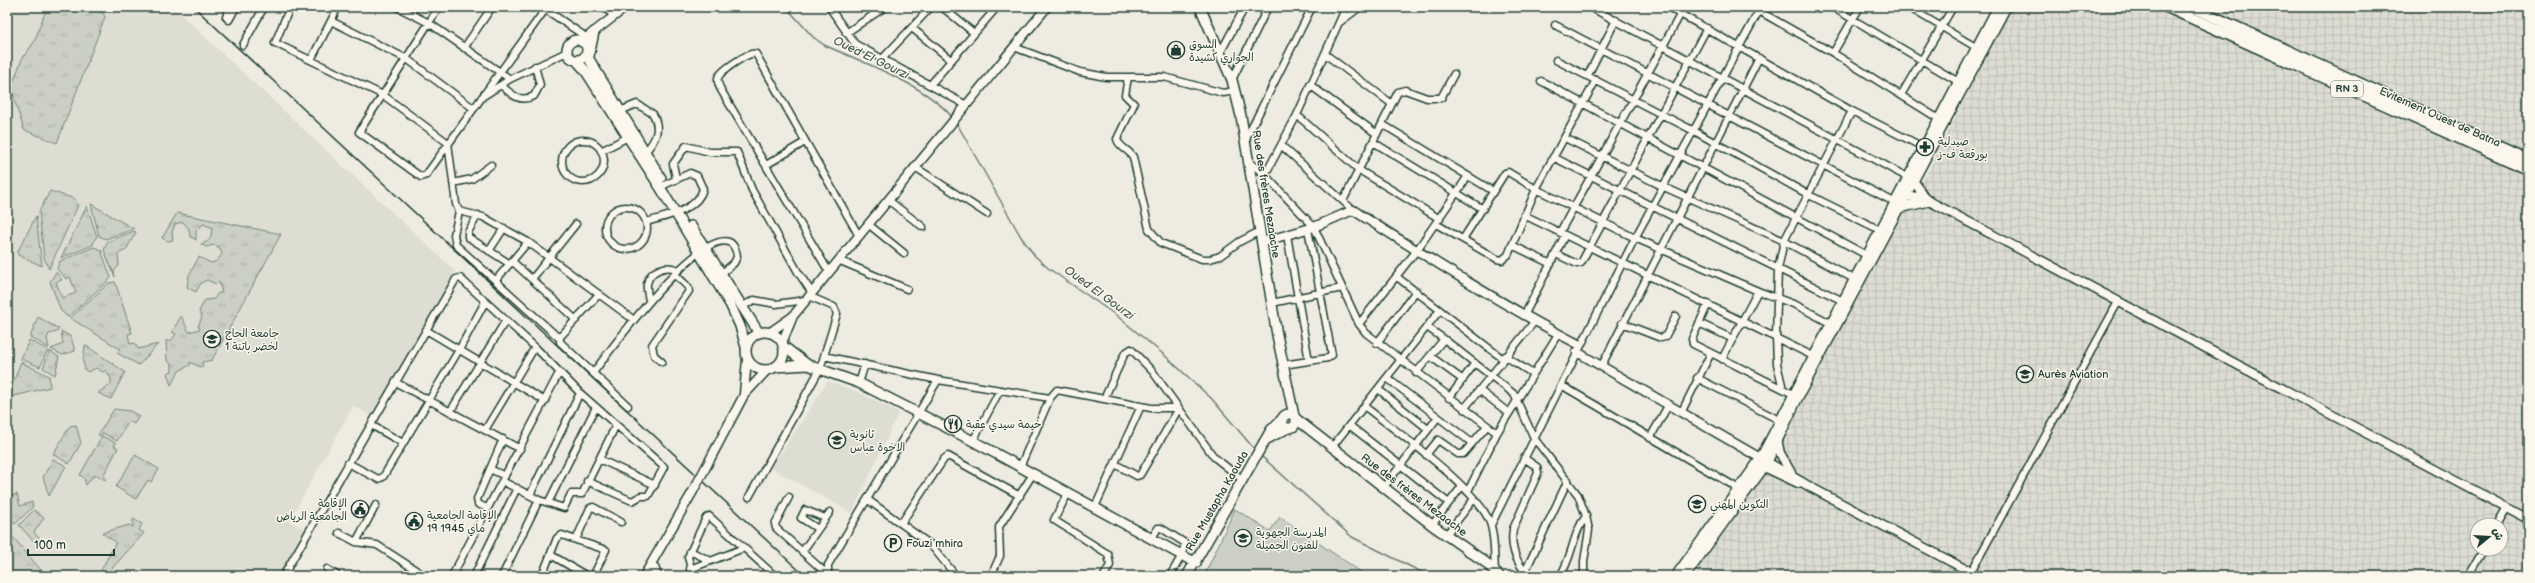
<svg xmlns="http://www.w3.org/2000/svg" width="2535" height="583" font-family="'Balsamiq Sans','Playpen Sans Arabic',sans-serif">
<defs>
<pattern id="industrial-grid" width="8" height="8" patternUnits="userSpaceOnUse"><rect width="8" height="8" fill="#ddddd2"/><path d="M0 4h8M4 0v8" fill="none" stroke="#bdbfb5"/></pattern>
<pattern id="grass-tufts" width="24" height="20" patternUnits="userSpaceOnUse"><rect width="24" height="20" fill="#cbcfc4"/><path d="M3 7l-1-3M5 7V3M7 7l1-3M15 17l-1-3M17 17v-4M19 17l1-3" fill="none" stroke="#aeb3a9"/></pattern>
</defs>
<rect width="100%" height="100%" fill="#eeece1"/>
<filter id="ink" filterUnits="userSpaceOnUse"><feTurbulence type="fractalNoise" baseFrequency=".025" numOctaves="2"/><feDisplacementMap in="SourceGraphic" scale="8" xChannelSelector="R" yChannelSelector="G"/><feConvolveMatrix kernelMatrix="1 2 1 2 8 2 1 2 1" color-interpolation-filters="sRGB"/></filter>
<g filter="url(#ink)">
<path fill="#ddddd2" d="M7 7H173L455 271 372 416 353 406 289 521 307 530 280 576H7Z
M828 381 858 392 899 412 852 513 771 468Z"/>
<path fill="url(#industrial-grid)" fill-rule="evenodd" d="M2012 7H2528V576H1692L1744 506 1789 428 1901 217 1929 169ZM2477 525H2501V549H2477Z"/>
<path fill="url(#grass-tufts)" stroke="#75867c" d="M47 7H91L103 13 105 17 57 143 24 130 14 99 12 85 22 59 34 42Z
M50 191 75 199 78 205 49 269 44 258 39 212Z
M91 204 134 229 106 239 99 236Z
M87 206 97 237 94 240 93 245 61 258Z
M177 213 281 234 212 360 202 362 203 367H200L190 362V365L179 371 171 385 167 373 172 371V364L167 361 166 342 167 340 170 342 176 334 172 332 181 316 189 332 200 329 198 326 202 317 199 311 205 300 214 299 218 293H222L219 282 216 284 207 280 201 283 196 292 187 287 189 275 199 257 211 263 217 261 222 254 220 248 214 245 206 247 201 244C214 241 209 235 213 228L203 224 196 231V240L190 236 189 229 183 222 175 224 172 233 173 240 168 241 162 238Z
M36 216 42 266 18 255V251Z
M134 231 136 232 126 250 118 254 119 266 114 271 115 277 104 250 107 242Z
M94 247 101 250 111 278 68 317 61 311 50 282 56 272 62 280 56 282 62 298 76 293 70 277 66 279 57 269 60 261Z
M115 282 132 333 128 334 130 344 135 343 138 349 158 344 139 365 117 353 120 349 70 318 109 283Z
M38 317 59 329 57 332 49 334 47 338 49 348 30 337Z
M61 331 71 337 75 351 62 355 51 349 63 344Z
M29 340 48 350 40 367 21 359Z
M85 345 125 372 111 399 98 393 111 384V379L106 370 103 372 96 368 88 372 85 370 83 361Z
M50 351 59 357 55 375 43 368Z
M21 362 49 376 50 387 7 398Z
M114 409 130 411 139 416 134 424 129 421 117 441 103 433 101 436 98 435Z
M76 425 81 443 69 464 53 454 70 426Z
M102 436 116 443 114 446 118 448 103 476 106 478 105 480 97 475 92 477 86 485 84 478 80 475Z
M135 455 159 469 151 482 148 480 136 499 116 487Z
M53 459 66 466 49 496 43 477Z
M17 494 20 506 32 502 33 507 15 524 7 514V497Z
M34 510 44 518 34 532 41 541 37 545 19 525Z
M133 519 142 524 139 530 144 533 105 576H98L116 542 102 533 129 525 133 527Z
M12 536 46 576H7V538Z"/>
<path fill="#cbcfc4" stroke="#75867c" d="M1235 509 1270 531 1280 517 1367 576H1204Z"/>
<g fill="none" stroke-linecap="round" stroke-linejoin="round">
<path stroke="#6c7d74" stroke-width="1.5" d="M786 7 813 37 824 45C862 62 926 85 952 117
M956 122 1021 237 1035 256 1048 268 1117 316 1162 353 1211 398 1256 451
M1260 455 1352 537 1429 576"/>
<defs>
<path id="minor" d="M230 7 226 17 229 20 236 7
M290 7 275 43 383 95 448 143 456 204 459 211 483 217 528 242 634 320
M397 7 429 23 510 79
M439 7 359 132 421 177 426 175 547 7
M603 7 614 15
M829 7 855 44 966 105
M942 7 974 33
M1590 7 1907 177
M1668 7 1852 111 1923 147
M1832 7 1962 84
M1908 7 1979 49
M545 9 586 37
M1759 11 1833 53 1939 119
M331 21 407 59 473 108
M1340 22 1360 7
M1555 25 1894 202
M912 28 951 60
M846 33 885 7
M243 45 264 7
M1014 47 1080 72 1106 77H1164L1223 93 1235 91
M464 48 492 7
M1833 53 1860 7
M1325 54 1392 104
M1219 55 1245 7
M883 58 931 7
M311 60 338 7
M1556 60 1694 131 1809 195 1880 230
M1588 75 1616 20
M1128 77 1125 95 1134 104 1117 139C1119 148 1129 149 1133 157L1149 229 1161 243 1202 259H1210L1220 256 1239 242 1260 231
M1232 80 1268 7
M1596 80 1536 189 1635 238 1758 291 1796 305 1830 323
M1541 81 1870 257
M931 84 997 7
M501 85C512 95 520 103 534 96L540 85 535 66
M1310 85 1377 134
M1901 95 1953 7
M482 97 510 79 567 52
M620 111 637 104 653 114C661 129 656 140 645 152
M1297 115 1359 170 1440 219
M1382 124 1493 191
M1565 138 1664 187 1784 241 1854 279
M1246 139 1312 7
M562 161a21 21 0 1 1 42 0a21 21 0 1 1-42 0Z
M1373 142 1483 209
M1282 146 1353 210
M601 151 630 136
M1553 157 1845 302
M1249 162 1265 175 1314 227 1359 324 1366 333 1497 433
M766 165 805 142
M915 167 987 214
M1265 175 1297 115 1346 7
M676 178 673 164 686 146 710 152H737L752 190 798 272 812 293
M453 183 472 179 491 165
M888 200 923 227
M1343 201 1398 92 1405 90 1427 98H1441L1454 74
M605 228a21 21 0 1 1 42 0a21 21 0 1 1-42 0Z
M459 211 454 235 456 245 560 339
M478 215 468 232V237L510 264
M1524 215 1817 358
M647 222C666 216 697 211 703 189L697 176 690 173 660 187
M868 224 904 253
M1436 224 1497 259 1502 260 1508 255 1536 189 1508 172 1505 173 1463 239
M1560 232 1680 15
M1287 235 1309 361
M1512 245 1551 264
M489 251 504 228
M1556 254 1577 264 1581 263 1707 28
M838 260 907 289
M513 262 576 320
M829 272 721 90C719 86 717 82 718 78 720 71 751 50 756 54L859 236
M1397 277 1503 359
M532 279 576 224
M496 280 528 242
M599 294 560 337V342L628 406
M649 300C648 295 646 289 647 284 649 270 667 264 678 270
M1272 303 1342 288
M1708 304 1692 339 1693 344 1797 396
M741 307 754 300 776 304 806 300
M1524 316 1565 235
M1622 323 1661 338 1665 337 1676 316
M1699 323 1733 339
M1359 324 1417 250 1468 176
M1427 327 1444 339
M426 330 545 401
M1377 343 1416 291
M824 356 938 380 1050 398
M1430 356 1463 380
M1505 356 1533 374
M1722 359 1758 291
M662 362 654 355 652 345 689 291 688 287 675 274
M1283 365 1328 358 1332 355 1308 229
M1602 365 1759 58
M593 373C611 349 697 231 729 242 734 244 737 252 737 257L734 263 721 274
M1416 373 1444 339 1514 394 1534 438 1578 495 1586 516 1589 530 1584 561V576
M1387 378 1472 443
M1697 378 1783 422
M395 382 520 449
M859 383 865 364
M1561 385 1741 490
M1378 389 1428 429
M1783 389 1777 364 1776 337 1778 269 1784 241 1852 111
M1479 390 1509 413
M1449 398 1475 363
M1104 399 1125 353 1131 349 1153 372 1214 457 1243 480
M1364 406C1393 429 1483 492 1491 526 1495 540 1494 557 1495 572
M1464 409 1534 322
M1682 411 1711 353
M450 412 506 320
M371 425 403 443
M1349 425 1449 503
M485 430 535 347
M1650 438 1669 404
M973 441 1000 390
M1332 447 1440 310
M1426 455 1438 440 1458 454H1463L1487 426
M1524 458 1537 467 1538 473 1513 529C1510 548 1516 563 1529 576
M599 459 655 485
M348 463 378 479 383 477 459 350 485 302
M1115 464 1137 476 1140 475 1178 410
M1020 467 1050 398 1057 390 1151 408H1179
M490 469 505 476
M502 481 539 500 564 508 571 494H582L616 425
M1384 487 1438 417
M1468 491 1497 433 1558 334
M1068 493 1054 520 1108 554 1110 565 1104 576
M530 495 580 393
M749 497 820 369 837 314 834 307 809 296
M789 497 775 524 776 528 828 575
M868 500 931 545 956 576
M548 503 596 407
M1095 507 1141 406
M487 508 478 504 477 499 503 439
M902 522 944 459 948 456 1020 496
M1432 525 1462 486
M1491 525 1635 238 1761 7
M2497 525 2507 508
M818 529 801 518 805 510 825 518
M339 533 356 542 377 545 425 576
M1446 535 1474 499
M1152 538 1158 528H1161L1185 543 1182 555 1170 576
M356 542 376 505
M690 551 711 561
M802 552 830 512
M551 555 587 576
M327 569 338 576
M690 569 744 548
M1525 572 1568 480
M283 576 456 279 460 278 535 347 580 393 664 467 648 496H641L632 501 587 481
M452 576 559 373
M474 576 517 488
M502 576 539 500
M542 576 557 538 562 535 576 540
M593 576 606 550 576 540 590 508 593 507 621 522
M693 576 688 557 706 518 709 516 775 576
M828 576V565L938 380
M991 576 1000 556 999 527 1033 474
M1560 576C1573 557 1572 534 1586 516
M1960 576 1968 568
M1969 576 2118 302
M2468 576 2484 549"/>
<path id="tertiary" d="M581 42 626 7
M1909 178C1919 183 1919 194 1929 201L2528 519
M1905 197 1921 196
M1262 242 1314 227 1353 210C1427 257 1502 305 1580 345
M769 333 792 317
M782 343 793 316 1047 7
M1577 352 1812 488 1978 576
M744 394 747 359
M1777 439 1780 453 1791 473
M1758 464 1798 483
M706 467 744 395 767 370
M654 567 657 576
M644 576 692 493"/>
<path id="secondary" d="M1200 7 1232 80 1241 116 1277 335 1294 416
M567 50a10 10 0 1 1 20 0a10 10 0 1 1-20 0Z
M586 54 661 178
M589 56 594 32
M576 60 585 70 660 187 731 306 740 326 746 347
M1899 208 1929 201
M691 226 759 333
M746 351a19 19 0 1 1 38 0a19 19 0 1 1-38 0Z
M783 346 808 365 859 383 973 441 1196 563
M774 367 808 365
M1282 421a7 7 0 1 1 14 0a7 7 0 1 1-14 0Z
M1295 418 1432 525 1485 562 1499 576
M1267 439 1288 428
M1187 576 1271 430 1283 418
M1676 576 1759 461 1998 7
M1685 576 1766 464 1798 397 2006 7"/>
<path id="trunk" d="M2167 7 2528 169
M2192 7 2528 160"/>
</defs>
<use href="#minor" stroke="#1f3d34" stroke-width="9"/>
<use href="#tertiary" stroke="#1f3d34" stroke-width="11"/>
<use href="#secondary" stroke="#1f3d34" stroke-width="12"/>
<use href="#trunk" stroke="#1f3d34" stroke-width="13"/>
<use href="#minor" stroke="#fbf7ec" stroke-width="6"/>
<use href="#tertiary" stroke="#fbf7ec" stroke-width="8"/>
<use href="#secondary" stroke="#fbf7ec" stroke-width="9"/>
<use href="#trunk" stroke="#fbf7ec" stroke-width="10"/>
<path stroke="#1f3d34" stroke-width="1.5" d="M194 7 805 576"/>
<defs>
<path id="tertiary-bridge" d="M692 493 706 467"/>
</defs>
<use href="#tertiary-bridge" stroke="#1f3d34" stroke-width="11" stroke-linecap="butt"/>
<use href="#tertiary-bridge" stroke="#fbf7ec" stroke-width="8"/>
</g>
</g>
<defs>
<symbol id="shop-ring" viewBox="-11 -11 22 22"><circle r="9.5" fill="#fbf7ec" stroke="#1f3d34" stroke-width="1.5"/><path d="M-5-2.5h2.3a2.7 3.5 0 0 1 5.4 0H5L5.5 6h-11ZM-1.5-2.5h3a1.5 2.3 0 0 0-3 0Z" fill="#1f3d34"/></symbol>
<symbol id="pharmacy-ring" viewBox="-11 -11 22 22"><circle r="9.5" fill="#fbf7ec" stroke="#1f3d34" stroke-width="1.5"/><path d="M-2-6h4v4h4v4h-4v4h-4v-4h-4v-4h4Z" fill="#1f3d34"/></symbol>
<symbol id="university-ring" viewBox="-11 -11 22 22"><circle r="9.5" fill="#fbf7ec" stroke="#1f3d34" stroke-width="1.5"/><path d="M0-5L7-2L0 1L-7-2ZM-4 1L0 2.5L4 1V4Q0 6-4 4Z" fill="#1f3d34"/></symbol>
<symbol id="school-ring" viewBox="-11 -11 22 22"><circle r="9.5" fill="#fbf7ec" stroke="#1f3d34" stroke-width="1.5"/><path d="M0-5L7-2L0 1L-7-2ZM-4 1L0 2.5L4 1V4Q0 6-4 4Z" fill="#1f3d34"/></symbol>
<symbol id="restaurant-ring" viewBox="-11 -11 22 22"><circle r="9.5" fill="#fbf7ec" stroke="#1f3d34" stroke-width="1.5"/><path d="M-5-6h1v4h1v-4h1v4h1v-4h1v5L-1.5 .5V6h-2V.5L-5-1ZM5-6V6H3V1.5H1.5Q1.5-4 5-6Z" fill="#1f3d34"/></symbol>
<symbol id="civic-ring" viewBox="-11 -11 22 22"><circle r="9.5" fill="#fbf7ec" stroke="#1f3d34" stroke-width="1.5"/><path d="M-.6-6.5H3V-4.5H.6V-3L4-1V1h2V6H-6V1h2V-1L-.6-3ZM-1.2 2.5V6h2.4V2.5Z" fill="#1f3d34"/></symbol>
<symbol id="parking-ring" viewBox="-11 -11 22 22"><circle r="9.5" fill="#fbf7ec" stroke="#1f3d34" stroke-width="1.5"/><path d="M-3.5-5.5H1a3.5 3.5 0 0 1 0 7H-1V5.5H-3.5ZM-1-3.4V-.6H.8a1.4 1.4 0 0 0 0-2.8Z" fill="#1f3d34"/></symbol>
</defs>
<g fill-rule="evenodd">
<use href="#shop-ring" x="1166" y="40" width="20" height="20"/>
<use href="#pharmacy-ring" x="1915" y="137" width="20" height="20"/>
<use href="#university-ring" x="202" y="329" width="20" height="20"/>
<use href="#school-ring" x="2015" y="364" width="20" height="20"/>
<use href="#restaurant-ring" x="943" y="414" width="20" height="20"/>
<use href="#school-ring" x="827" y="430" width="20" height="20"/>
<use href="#university-ring" x="1687" y="494" width="20" height="20"/>
<use href="#civic-ring" x="350" y="499" width="20" height="20"/>
<use href="#civic-ring" x="404" y="511" width="20" height="20"/>
<use href="#university-ring" x="1233" y="528" width="20" height="20"/>
<use href="#parking-ring" x="883" y="533" width="20" height="20"/>
</g>
<g text-anchor="middle" dominant-baseline="central" stroke-width="3" stroke-linejoin="round" paint-order="stroke">
<rect fill="#fbf7ec" stroke="#61756b" stroke-width="1" x="2331" y="81" width="32" height="16" rx="3"/>
<g font-size="10" font-weight="bold" fill="#1f3d34">
<text x="2347" y="89">RN 3</text>
</g>
<g font-size="11" fill="#1f3d34" stroke="#fbf7ec" text-anchor="start">
<text x="1189" y="44">السوق<tspan x="1189" dy="13">الجواري كشيدة</tspan></text>
<text x="1938" y="141">صيدلية<tspan x="1938" dy="13">بورقعة ف-ز</tspan></text>
<text x="225" y="333">جامعة الحاج<tspan x="225" dy="13">لخضر باتنة 1</tspan></text>
<text x="2038" y="374">Aurès Aviation</text>
<text x="966" y="424">خيمة سيدي عقبة</text>
<text x="850" y="434">ثانوية<tspan x="850" dy="13">الاخوة عباس</tspan></text>
<text x="347" y="503" text-anchor="end">الإقامة<tspan x="347" dy="13">الجامعية الرياض</tspan></text>
<text x="1710" y="504">التكوين المهني</text>
<text x="427" y="515">الإقامة الجامعية<tspan x="427" dy="13">19 ماي 1945</tspan></text>
<text x="1256" y="532">المدرسة الجهوية<tspan x="1256" dy="13">للفنون الجميلة</tspan></text>
<text x="906" y="543">Fouzi mhira</text>
</g>
<g font-size="11" fill="#1f3d34" stroke="#fbf7ec">
<text transform="translate(2440 117) rotate(24)">Evitement Ouest de Batna</text>
<text transform="translate(1266 194) rotate(81)">Rue des frères Mezaache</text>
<text transform="translate(1414 495) rotate(37)">Rue des frères Mezaache</text>
<text transform="translate(1217 501) rotate(-60)">Rue Mustapha Kaouda</text>
</g>
<g font-size="12" font-style="italic" fill="#455d54" stroke="#fbf7ec">
<text transform="translate(871 58) rotate(26)">Oued El Gourzi</text>
<text transform="translate(1099 293) rotate(36)">Oued El Gourzi</text>
</g>
</g>
<rect width="2535" height="583" fill="none" stroke="#fbf7ec" stroke-width="24"/>
<rect x="12" y="12" width="2511" height="559" fill="none" stroke="#1f3d34" stroke-width="1.5" filter="url(#ink)"/>
<g transform="translate(2489 537) rotate(72)"><circle r="19" fill="#fbf7ec" stroke="#a3ada2"/>
<path d="M0-3L7 15L0 10L-7 15Z" fill="#1f3d34"/>
<text y="-6" font-size="11" font-weight="bold" text-anchor="middle" fill="#1f3d34">ش</text>
</g>
<path d="M28 549v6h86v-6" fill="none" stroke="#1f3d34" stroke-width="2"/>
<text x="34" y="549" font-size="12" fill="#1f3d34" stroke="#fbf7ec" stroke-width="3" paint-order="stroke">100 m</text>
</svg>
